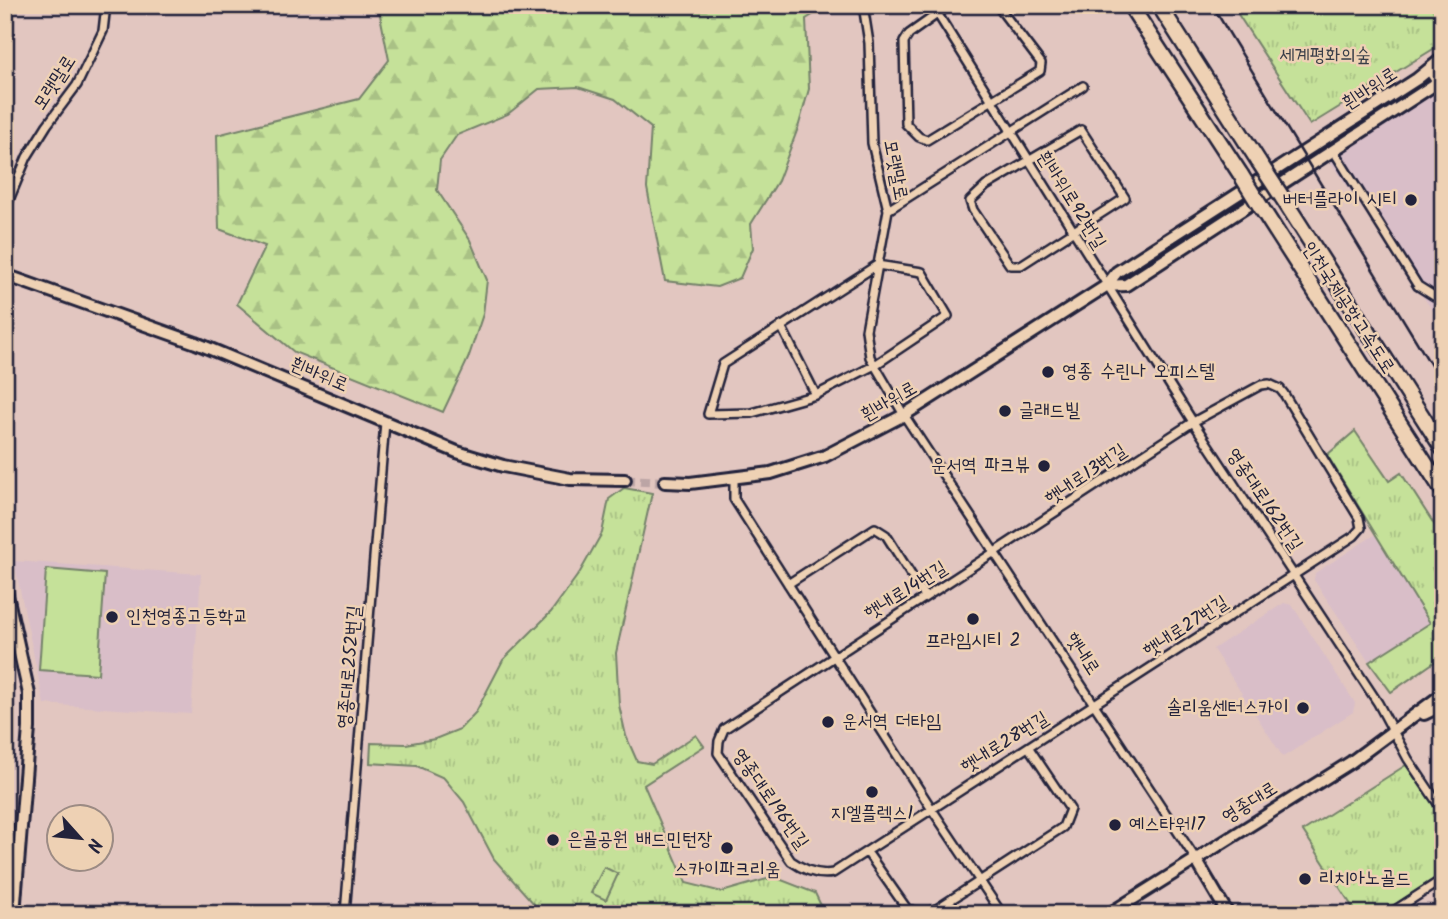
<svg xmlns="http://www.w3.org/2000/svg" width="1448" height="919" font-family="Kalam,'Poor Story',sans-serif">
<defs>
<pattern id="forest-firs" width="22" height="20" patternUnits="userSpaceOnUse" patternTransform="scale(1.75)"><rect width="22" height="20" fill="#c5e199"/><path d="M5 1l3.5 6h-7zM16 11l3.5 6h-7z" fill="#a9c185"/></pattern>
<pattern id="park-tufts" width="24" height="20" patternUnits="userSpaceOnUse" patternTransform="scale(1.75)"><rect width="24" height="20" fill="#c5e199"/><path d="M3 7l-1-3M5 7V3M7 7l1-3M15 17l-1-3M17 17v-4M19 17l1-3" fill="none" stroke="#a9c185"/></pattern>
</defs>
<rect width="100%" height="100%" fill="#e2c6c0"/>
<filter id="ink" filterUnits="userSpaceOnUse"><feTurbulence type="fractalNoise" baseFrequency=".0143" numOctaves="2"/><feDisplacementMap in="SourceGraphic" scale="14" xChannelSelector="R" yChannelSelector="G"/><feConvolveMatrix kernelMatrix="1 2 1 2 8 2 1 2 1" color-interpolation-filters="sRGB"/></filter>
<g filter="url(#ink)">
<path fill="#d9bec8" d="M1443 74V306L1433 311 1323 151Z
M1376 534 1430 623 1369 662 1314 580 1315 573Z
M14 561 201 574 191 714 44 704Z
M1284 603 1292 605 1355 703 1353 712 1283 757 1213 649Z"/>
<path fill="url(#forest-firs)" stroke="#74826a" stroke-width="2" d="M378 5H818L819 11 806 19 809 89 798 128 778 181 751 224 753 248 740 278 717 287 665 281 647 188 651 128 615 99 578 87 539 89 508 114 457 135 440 160 437 190 470 240 487 280 483 314 468 359 443 412 294 352 237 304 265 246 219 229 217 135 359 99 389 60Z"/>
<path fill="url(#park-tufts)" stroke="#74826a" stroke-width="2" d="M1232 5H1443V43L1310 125Z
M1355 431 1389 481 1401 473 1443 538V656L1391 692 1369 662 1430 623 1327 455Z
M624 488 652 493 616 653 619 705 626 736 637 761 652 764 696 735 704 746 644 785 686 883 722 892 774 877 815 893 825 914H543L494 859 464 802 444 778 417 766 370 763 371 743 406 744 435 739 460 729 476 712 503 660 551 612 580 572 602 533 609 499Z
M1406 765 1443 818V873L1380 914H1357L1303 831Z"/>
<path fill="#c5e199" stroke="#74826a" stroke-width="2" d="M46 569 105 574 98 674 39 670Z
M604 867 618 874 606 900 591 893Z"/>
<g fill="none" stroke-linecap="round" stroke-linejoin="round">
<path stroke="#bca5a5" stroke-width="10" stroke-dasharray="10 5" stroke-linecap="butt" d="M625 480 665 482"/>
<defs>
<path id="street" d="M863 5 869 43 872 143 888 210 866 330 870 357 904 415 1195 858
M932 5 1193 422 1378 703 1408 759 1443 811
M950 5 909 34 904 42 906 124 919 137 927 140 1040 71 1041 63 997 5
M1428 70 1443 92
M1081 130 1125 198 1021 265H1010L973 210 970 201 986 186Z
M1333 150 1418 286 1434 296 1443 295
M888 210 1083 86
M5 213 9 200 27 157 47 125 77 85 103 31 106 5
M877 265 922 272 948 316 875 365 816 395 752 413 708 414 723 364Z
M781 326 816 395
M1269 384 1280 389 1284 394 1359 518 1361 528 1354 536 833 873C818 876 804 870 791 861L718 753 719 741 724 729 1193 422 1261 385Z
M734 478V499L931 808 1002 914
M788 584 875 528 886 535 925 597
M867 852 907 909 925 913 938 908 1063 827 1070 809 1029 748
M345 914 385 422
M1389 914 1443 879"/>
<path id="secondary" d="M5 275 196 343 457 452 503 466 570 479 625 480
M1106 286 1126 285 1443 79
M665 482 690 483 771 473 825 456 904 415 1106 286 1117 272 1417 79 1443 58
M5 586 29 694V728L14 914
M1424 714 1443 705
M1195 858 1228 914
M1109 914 1351 762 1443 694"/>
<path id="highway" d="M1130 5 1241 175
M1159 5 1259 162
M1282 197 1443 449
M1262 209 1443 491"/>
</defs>
<use href="#street" stroke="#22223b" stroke-width="12"/>
<use href="#secondary" stroke="#22223b" stroke-width="16"/>
<use href="#highway" stroke="#22223b" stroke-width="19"/>
<use href="#street" stroke="#eed1b4" stroke-width="7"/>
<use href="#secondary" stroke="#eed1b4" stroke-width="10"/>
<use href="#highway" stroke="#eed1b4" stroke-width="14"/>
<path stroke="#22223b" stroke-width="2.5" d="M1212 5 1443 385"/>
<defs>
<path id="highway-bridge" d="M1259 162 1282 197
M1241 175 1262 209"/>
</defs>
<use href="#highway-bridge" stroke="#22223b" stroke-width="19" stroke-linecap="butt"/>
<use href="#highway-bridge" stroke="#eed1b4" stroke-width="14"/>
</g>
</g>
<g fill="#22223b" stroke="#eed1b4" stroke-width="2.5">
<circle cx="1411" cy="200" r="7"/>
<circle cx="1048" cy="372" r="7"/>
<circle cx="1005" cy="411" r="7"/>
<circle cx="1044" cy="466" r="7"/>
<circle cx="112" cy="617" r="7"/>
<circle cx="973" cy="619" r="7"/>
<circle cx="1303" cy="708" r="7"/>
<circle cx="828" cy="722" r="7"/>
<circle cx="872" cy="792" r="7"/>
<circle cx="1115" cy="825" r="7"/>
<circle cx="553" cy="840" r="7"/>
<circle cx="727" cy="848" r="7"/>
<circle cx="1305" cy="879" r="7"/>
</g>
<g text-anchor="middle" dominant-baseline="central" stroke-width="5" stroke-linejoin="round" paint-order="stroke">
<g font-size="19" fill="#3a3f49" stroke="#eed1b4">
<text x="1325" y="56">세계평화의숲</text>
</g>
<g font-size="19" fill="#22223b" stroke="#eed1b4">
<text transform="translate(55 83) rotate(-57)">모랫말로</text>
<text transform="translate(1370 89) rotate(-33)">흰바위로</text>
<text transform="translate(895 170) rotate(79)">모랫말로</text>
<text transform="translate(1071 200) rotate(58)">흰바위로92번길</text>
<text transform="translate(1348 308) rotate(57)">인천국제공항고속도로</text>
<text transform="translate(319 375) rotate(23)">흰바위로</text>
<text transform="translate(889 402) rotate(-30)">흰바위로</text>
<text transform="translate(1086 475) rotate(-34)">햇내로13번길</text>
<text transform="translate(1264 500) rotate(56)">영종대로162번길</text>
<text transform="translate(906 591) rotate(-32)">햇내로14번길</text>
<text transform="translate(1186 627) rotate(-33)">햇내로27번길</text>
<text transform="translate(1082 654) rotate(57)">햇내로</text>
<text transform="translate(350 667) rotate(-85)">영종대로252번길</text>
<text transform="translate(1005 743) rotate(-32)">햇내로28번길</text>
<text transform="translate(770 799) rotate(55)">영종대로196번길</text>
<text transform="translate(1250 803) rotate(-32)">영종대로</text>
</g>
<g font-size="19" fill="#22223b" stroke="#eed1b4" text-anchor="start">
<text x="1397" y="200" text-anchor="end">버터플라이 시티</text>
<text x="1062" y="372">영종 수린나 오피스텔</text>
<text x="1019" y="411">글래드빌</text>
<text x="1030" y="466" text-anchor="end">운서역 파크뷰</text>
<text x="126" y="617">인천영종고등학교</text>
<text x="973" y="641" text-anchor="middle">프라임시티 2</text>
<text x="1289" y="708" text-anchor="end">솔리움센터스카이</text>
<text x="842" y="722">운서역 더타임</text>
<text x="872" y="814" text-anchor="middle">지엘플렉스1</text>
<text x="1129" y="825">예스타워17</text>
<text x="567" y="840">은골공원 배드민턴장</text>
<text x="727" y="870" text-anchor="middle">스카이파크리움</text>
<text x="1319" y="879">리치아노골드</text>
</g>
</g>
<rect width="1448" height="919" fill="none" stroke="#eed1b4" stroke-width="28"/>
<rect x="14" y="14" width="1420" height="891" fill="none" stroke="#22223b" stroke-width="2.5" filter="url(#ink)"/>
<g transform="translate(80 838) rotate(117)"><circle r="33" fill="#eed1b4" stroke="#9c8b84" stroke-width="2"/>
<path d="M0-5L12 26L0 18L-12 26Z" fill="#22223b"/>
<text y="-10" font-size="19" font-weight="bold" text-anchor="middle" fill="#22223b">N</text>
</g>
</svg>
